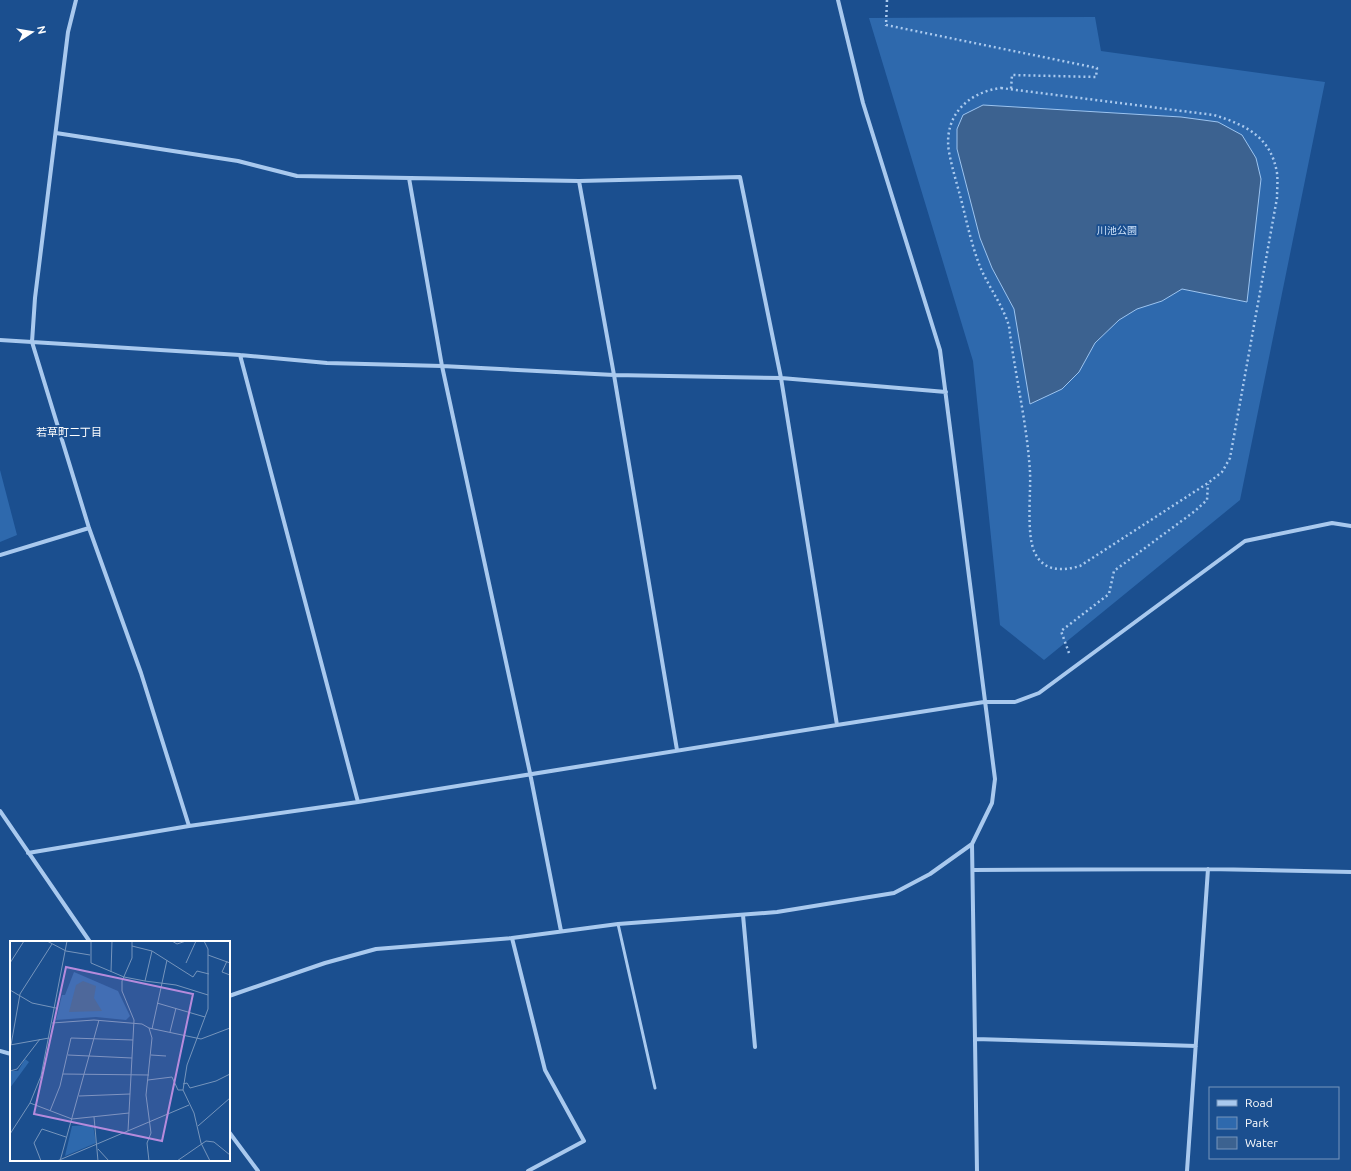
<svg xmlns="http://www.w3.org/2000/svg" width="1351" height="1171" font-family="Ubuntu,'Noto Sans JP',sans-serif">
<rect width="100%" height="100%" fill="#1b4f8f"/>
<path fill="#2e69ad" d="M1095 17 1101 51 1325 82 1240 500 1044 660 1000 625 973 361 869 18Z
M0 470 17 535 0 542Z"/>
<path fill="#3c6290" stroke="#9cc4f0" d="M983 105 1181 117 1218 122 1242 135 1256 158 1261 179 1247 302 1182 289 1162 301 1137 309 1119 320 1095 343 1079 372 1062 389 1030 404 1014 309 992 268 980 238 957 149V129L963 115Z"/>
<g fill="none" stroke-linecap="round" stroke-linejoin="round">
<path stroke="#a9c9ee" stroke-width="2.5" stroke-dasharray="2 3" stroke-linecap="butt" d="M887 0 886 25 1097 68 1096 77 1012 75 1011 89
M1001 88 1214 115C1246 125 1271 137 1277 173 1278 181 1277 190 1277 198L1230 458 1222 472 1208 483 1080 566C1063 571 1044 572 1035 553 1026 536 1031 493 1030 472 1027 423 1015 375 1009 326 1003 306 990 289 981 269 972 247 967 223 961 199 957 184 952 168 949 152 943 116 968 92 1001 88Z
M1069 653 1061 631 1109 594 1114 571 1195 511 1207 500 1208 484"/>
<path stroke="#a9c9ee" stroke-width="3" d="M618 924 655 1088"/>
<path stroke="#a9c9ee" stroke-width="4" d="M76 0 68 32 35 298 32 342 89 528 141 673 189 826
M838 0 863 103 940 350 995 779 992 803 972 844 977 1171
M56 133 238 161 297 176 579 181 740 177 781 378 837 725
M409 178 442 366 530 773 561 931
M579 181 614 375 677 750
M0 340 240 355 327 363 442 366 614 375 781 378 946 392
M240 355 358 802
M0 555 89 528
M0 811 90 942
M28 853 189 826 358 802 837 725 984 702H1015L1039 693 1245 541 1332 523 1351 526
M973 870 1208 869 1351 872
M743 915 755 1047
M512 938 545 1070 584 1141 528 1171
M229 996 325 963 376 949 512 938 618 924 777 912 894 893 930 874 972 844
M975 1039 1196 1046
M0 1051 11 1054
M229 1132 258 1171
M1187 1171 1208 869"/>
</g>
<g text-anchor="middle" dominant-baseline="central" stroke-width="4" stroke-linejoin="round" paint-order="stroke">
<g font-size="10" fill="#cfe3fa" stroke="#1b4f8f">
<text x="1117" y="230">川池公園</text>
</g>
<g font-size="11" fill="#fff" stroke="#1b4f8f">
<text x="69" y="432">若草町二丁目</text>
</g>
</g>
<g transform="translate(10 941)">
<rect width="220" height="220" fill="#1b4f8f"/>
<path d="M64 31 108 50 120 75 116 79 86 76 46 79 52 54H55ZM15 118 19 121 0 147V130H8ZM83 184 86 202 55 215 62 185Z" fill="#2e69ad"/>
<path d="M73 40 86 45 84 57 92 70 59 71 66 44Z" fill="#3c6290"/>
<path fill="none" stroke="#7695bc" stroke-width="1" d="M37 0 56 10 80 14M81 0V22L114 36 135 40M162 0 167 3 176 0M194 0 198 8V68L177 124 173 149 184 172 191 202 200 220M204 0H219M122 5 142 10 183 36 187 30 199 33M142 10 135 40 166 44 198 54M198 14 220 22M217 20 212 31 220 34M0 22 14 0M176 22 186 0M101 31 102 0M0 49 22 62 46 67M147 62 195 76M42 82 84 79 132 83 139 87 191 98 220 87M139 87 142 97 136 154 141 192 137 202 139 220M142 88 157 19M160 91 166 67M0 104 39 97M1 104 10 53 42 3M58 114 122 117M141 114 156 115M0 130 7 128 30 98M53 133 139 134M138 139 162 136 168 149H173M173 143 177 142 180 147 206 140 220 133M69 155 120 153M20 162 62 178 119 172M40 170 50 145 61 97 123 99M84 176 88 220M188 185 220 157M118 190 124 79 112 50V40L122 17V0M0 193 20 162 31 135 57 0M88 208 99 220M31 220 24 202 32 188 56 196M47 220 179 164M50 220 89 79M167 220 196 200 204 201 220 214"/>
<path fill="#b68bdc" fill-opacity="0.15" stroke="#b68bdc" stroke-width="2" d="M56 26 183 53 152 200 24 173Z"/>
<rect width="220" height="220" fill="none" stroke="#fff" stroke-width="2"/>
</g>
<rect x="1209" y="1087" width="130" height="72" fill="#1b4f8f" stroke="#7695bc"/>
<rect x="1217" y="1100" width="20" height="6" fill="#a9c9ee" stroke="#7695bc"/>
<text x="1245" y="1107" font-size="12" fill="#ffffff">Road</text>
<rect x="1217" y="1117" width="20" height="12" fill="#2e69ad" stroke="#7695bc"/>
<text x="1245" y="1127" font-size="12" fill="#ffffff">Park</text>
<rect x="1217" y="1137" width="20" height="12" fill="#3c6290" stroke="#7695bc"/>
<text x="1245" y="1147" font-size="12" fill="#ffffff">Water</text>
<g transform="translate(32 32) rotate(78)" stroke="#1b4f8f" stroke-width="3" paint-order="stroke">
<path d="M0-3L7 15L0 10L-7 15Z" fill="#ffffff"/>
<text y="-6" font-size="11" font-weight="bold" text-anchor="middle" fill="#ffffff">N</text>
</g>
</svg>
